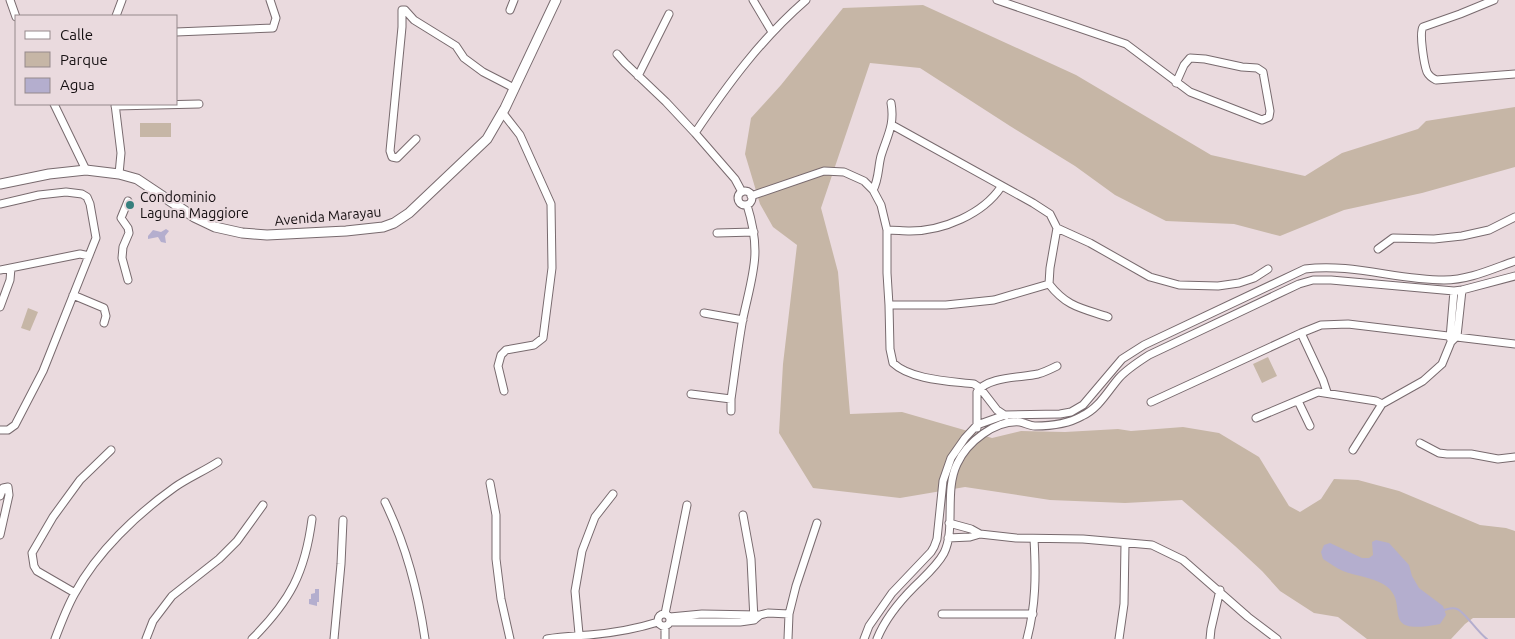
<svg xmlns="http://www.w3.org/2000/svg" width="1515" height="639" font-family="Ubuntu,sans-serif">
<rect width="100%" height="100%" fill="#eadade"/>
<path fill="#c6b6a6" d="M923 5 1076 75 1211 155 1305 176 1342 153 1418 129 1426 121 1515 107V167L1422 193 1344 210 1280 236 1234 224 1166 221 1115 195 1075 166 1010 126 920 68 870 63 821 208 838 272 850 414 902 412 992 438 1021 431 1065 432 1118 429 1131 431 1183 427 1219 433 1259 457 1289 506 1300 512 1321 499 1334 479 1358 480 1399 491 1480 525 1506 528 1515 531V618H1473L1465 624 1451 639H1367L1338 617 1314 613 1280 591 1262 571 1235 546 1182 500 1125 503 1050 500 965 487 900 498 813 488 779 433 783 364 797 245 773 227 760 204 745 154 751 118 781 85 843 8Z
M140 123H171V137H140Z
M28 308 38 312 30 331 21 328Z
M1268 357 1277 376 1262 383 1253 364Z"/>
<path fill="#b4aece" d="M166 229 169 231 165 236 166 243 161 242 158 237 148 239V236L153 230 161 232Z
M1376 540 1389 543 1409 565 1412 576 1419 588 1443 606 1446 615 1440 624C1374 637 1414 602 1383 584 1371 577 1356 576 1343 571 1336 568 1330 563 1323 559L1321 552 1324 545 1330 543 1362 558H1369L1373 555 1372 542Z
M315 589H319V602H317V606L309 604V599H311V594L315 593Z"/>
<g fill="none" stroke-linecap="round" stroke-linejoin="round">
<path stroke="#b4aece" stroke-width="2" d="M1444 610C1448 609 1453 607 1457 609 1464 611 1478 633 1487 639"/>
<defs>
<path id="minor" d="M10 0 16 17
M753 0 772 32
M997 0 1126 44 1190 92 1262 120 1269 117 1270 111 1263 72 1257 68 1242 67 1205 59 1190 58 1184 65 1176 83
M1494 0 1460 14 1423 27C1419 33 1424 64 1427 72 1429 76 1432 78 1436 80L1515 74
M510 10 514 0
M116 16 122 0
M176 32 273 28 276 18 270 0
M617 54 625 63 666 102 695 133 735 179 742 192
M638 76 669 14
M54 104 86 170
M115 104 121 153 119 174
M115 106 199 104
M502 112 520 135 551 204 552 268 543 338 534 345 506 350 501 355 498 366 504 391
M892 125 1033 203 1050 214 1057 228 1090 243 1150 277 1179 285 1218 286 1239 283 1254 278 1268 269
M695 133C728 84 761 39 806 0
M416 139 397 158 392 157 390 151 402 27V10H405L414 20 456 46 464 58 483 72 514 88
M873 190C879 179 878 167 881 156 887 136 895 125 891 103
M738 198a7 7 0 1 1 14 0a7 7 0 1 1-14 0Z
M751 196 824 171 844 172 864 181 873 190 881 205 887 230V273L889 305 890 349 893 363C911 380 950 381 974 384L980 388 997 410 1006 416
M128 201 121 218 128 228 129 233 123 247 122 258 128 280
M0 204 39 195 66 192 82 194 87 197 90 204 96 238 43 371 15 425 8 430H0
M887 230C895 230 903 231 910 231 943 231 983 214 1001 187
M717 233 754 232
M1378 249 1393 238 1434 239 1462 236 1489 230 1515 217
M0 270 80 254 89 256
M1049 284C1067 307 1081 308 1108 317
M73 295 104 308 106 316 104 323
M889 305H946L994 300 1049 284 1050 268 1057 228
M0 307 10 280 11 268
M704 313 743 320
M1301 333 1323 380 1327 392
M1450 338 1454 291
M691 394 731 399
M1298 401 1310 426
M1151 402 1301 333 1321 325 1348 324 1515 344
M731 411V399C735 372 738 345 743 318 753 272 762 253 747 205
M1256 418 1318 392 1376 401 1382 404
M977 428V392C988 376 1021 378 1038 374 1045 372 1051 369 1057 366
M1420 443 1439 453 1447 454H1471L1498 459 1515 457
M1353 450 1382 404 1423 381 1442 364 1451 342 1457 336 1462 290
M490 483 496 515V559L501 599 510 639
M0 496 3 488 8 487 9 495 0 535
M385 502C406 545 418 591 425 639
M743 515 751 559 754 620
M949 523 971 529 980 534 1016 538 1083 539 1152 545 1183 560 1248 617 1277 639
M948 538 970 537 980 534
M75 593 37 571 34 566 32 553 53 517 80 480 111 450
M658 620a6 6 0 1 1 12 0a6 6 0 1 1-12 0Z
M665 614 687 505
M942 614H1033
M670 617 702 614 758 615
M670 622H740L754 620 760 615 768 613 789 614
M665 627V639
M55 639C61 623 67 607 75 593 97 552 137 514 175 487 188 478 204 471 218 462
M146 639 153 621 172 596 219 559 237 541 263 505
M252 639C290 601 305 573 312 519
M334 639 341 564 343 520
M547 639C561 636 575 636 589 635 612 633 636 629 658 622
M581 639 579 634 575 591 582 551 595 517 613 494
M788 639 789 614 796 586 817 523
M864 639 869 626 892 593 931 552 934 547 937 539 943 481 951 458 965 438 977 425 1005 415 1060 414 1071 412 1083 405 1122 359 1144 345 1305 269C1352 263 1397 280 1444 280 1469 280 1492 269 1515 261
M877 639C885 619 899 602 914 587 925 576 937 566 944 553 956 529 944 491 957 464 967 442 995 420 1020 422 1025 423 1030 426 1035 426 1051 426 1068 424 1082 416 1099 408 1107 392 1119 378 1127 369 1138 362 1149 355L1299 284 1313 280H1331L1454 291 1462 290 1515 276
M1027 639C1036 605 1036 574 1034 539
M1119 639 1124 604 1125 544
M1210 639 1211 629 1220 590"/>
<path id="tertiary" d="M0 184 49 174 86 170 119 174 137 179 194 217 215 227 242 233 267 235 346 231 383 227 394 223 409 213 487 139 505 108 556 0"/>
</defs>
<use href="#minor" stroke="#786a6e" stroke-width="9"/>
<use href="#tertiary" stroke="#786a6e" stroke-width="11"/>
<use href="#minor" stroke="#fff" stroke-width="7"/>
<use href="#tertiary" stroke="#fff" stroke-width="9"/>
</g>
<circle fill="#367f7d" stroke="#eadade" stroke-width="2" cx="130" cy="205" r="5"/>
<g text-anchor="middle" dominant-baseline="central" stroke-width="4" stroke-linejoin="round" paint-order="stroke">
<g font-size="14" fill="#150f11" stroke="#eadade" text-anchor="start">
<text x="140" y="197">Condominio<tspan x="140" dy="16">Laguna Maggiore</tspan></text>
</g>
<g font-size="14" fill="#150f11" stroke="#eadade">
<text transform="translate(328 216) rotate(-5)">Avenida Marayau</text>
</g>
</g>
<rect x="15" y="15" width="162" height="90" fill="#eadade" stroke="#95898c"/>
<rect x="25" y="31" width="25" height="8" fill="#ffffff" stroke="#95898c"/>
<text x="60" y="40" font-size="15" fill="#150f11">Calle</text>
<rect x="25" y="52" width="25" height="15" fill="#c6b6a6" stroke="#95898c"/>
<text x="60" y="65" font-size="15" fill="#150f11">Parque</text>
<rect x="25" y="78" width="25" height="15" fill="#b4aece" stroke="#95898c"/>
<text x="60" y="90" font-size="15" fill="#150f11">Agua</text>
</svg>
